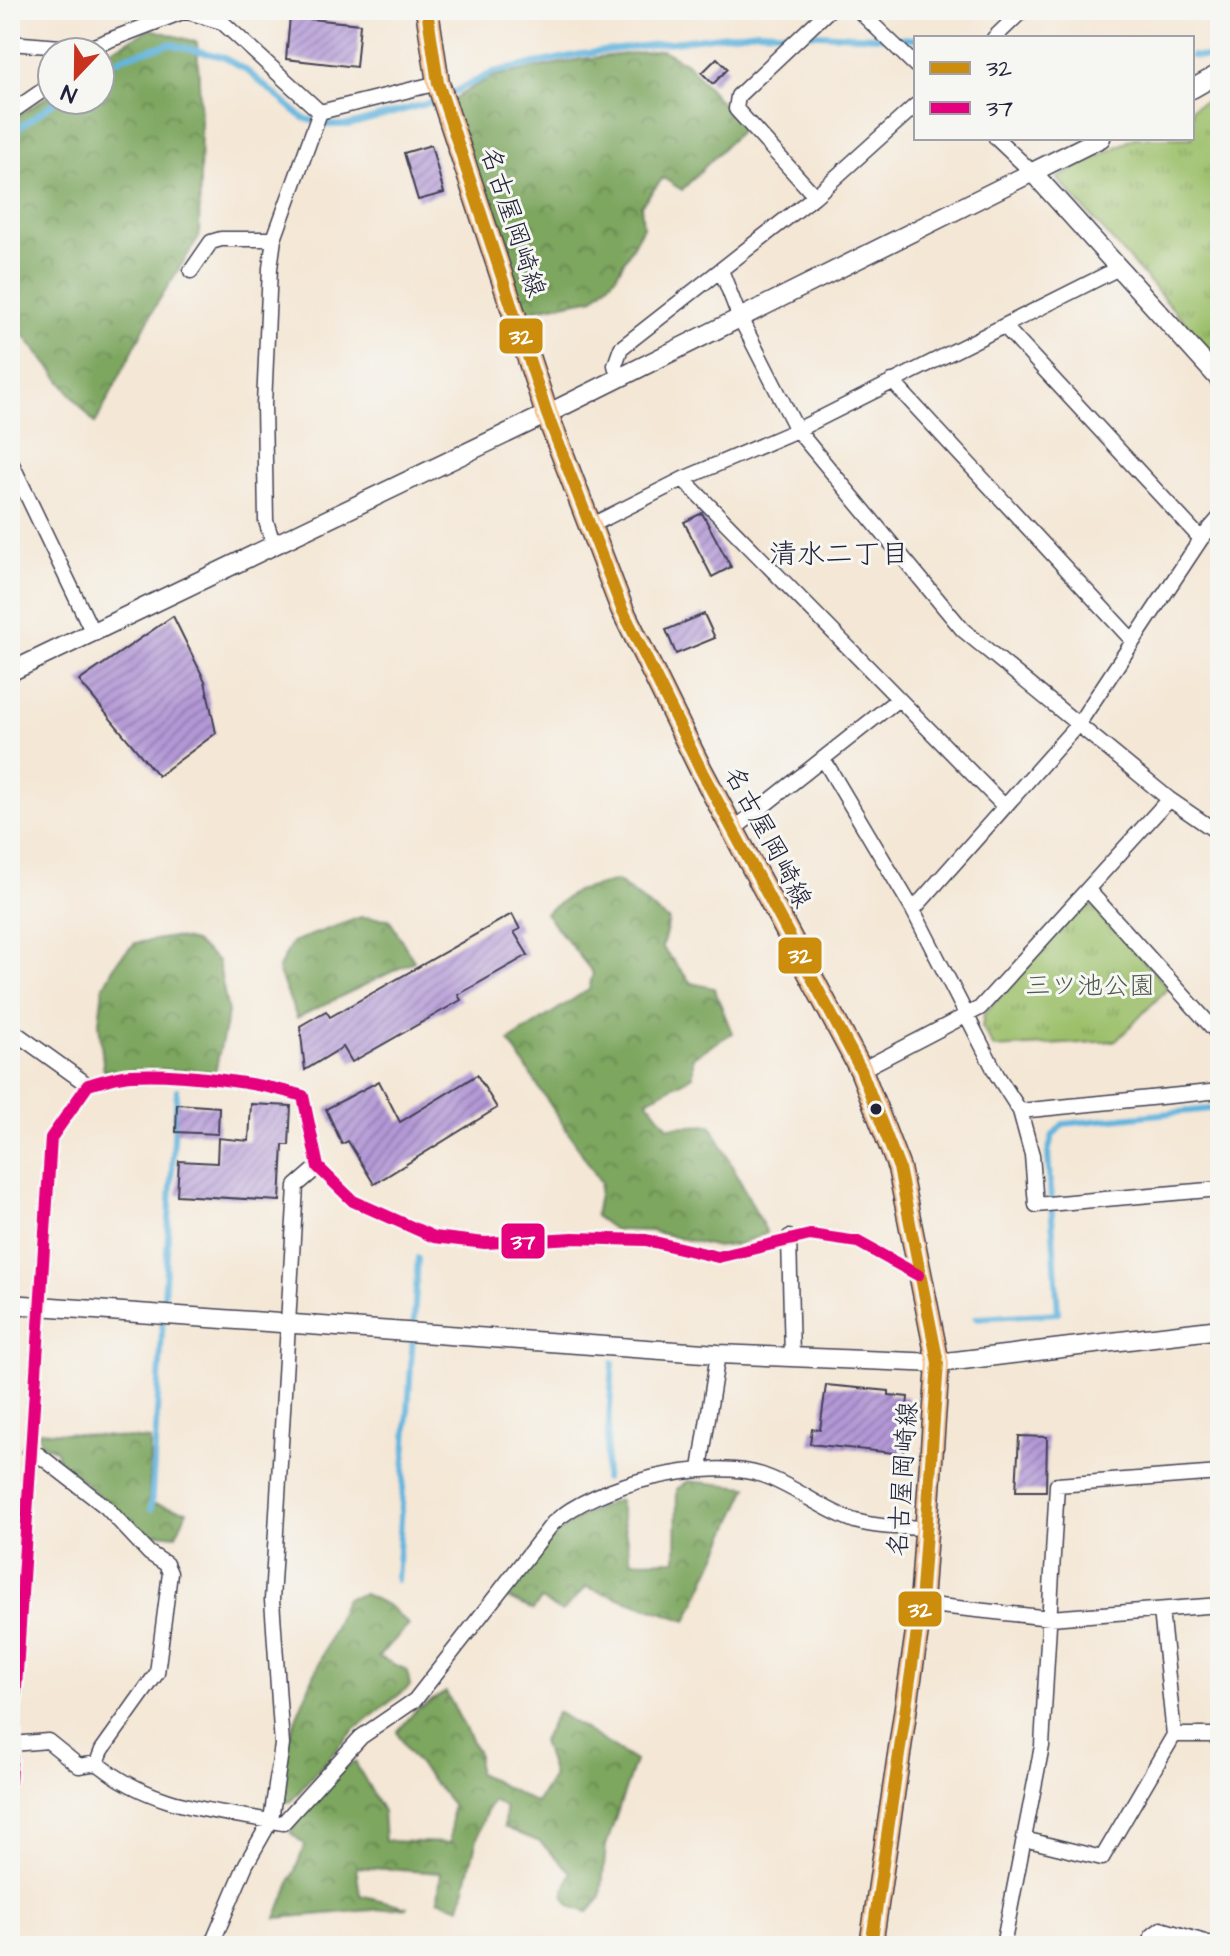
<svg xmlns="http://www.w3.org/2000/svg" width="1230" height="1956" font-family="'Architects Daughter','Klee One',sans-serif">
<defs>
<pattern id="forest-crowns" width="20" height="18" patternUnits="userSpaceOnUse" patternTransform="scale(2)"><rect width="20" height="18" fill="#7da65f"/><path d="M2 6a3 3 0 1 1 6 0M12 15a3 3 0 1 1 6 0" fill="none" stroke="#668750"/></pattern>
<pattern id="park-tufts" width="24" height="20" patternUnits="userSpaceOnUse" patternTransform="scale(2)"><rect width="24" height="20" fill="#9cc06b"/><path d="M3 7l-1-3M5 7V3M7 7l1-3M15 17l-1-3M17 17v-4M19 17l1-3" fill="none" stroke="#7f9c59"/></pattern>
<pattern id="building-hatch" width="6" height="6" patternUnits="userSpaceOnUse" patternTransform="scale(2)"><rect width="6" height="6" fill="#b398d6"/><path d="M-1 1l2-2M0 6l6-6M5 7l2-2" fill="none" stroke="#917caf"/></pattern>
</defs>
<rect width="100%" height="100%" fill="#f6f6f2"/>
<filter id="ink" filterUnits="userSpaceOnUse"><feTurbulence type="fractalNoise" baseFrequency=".0125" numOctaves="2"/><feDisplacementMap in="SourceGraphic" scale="16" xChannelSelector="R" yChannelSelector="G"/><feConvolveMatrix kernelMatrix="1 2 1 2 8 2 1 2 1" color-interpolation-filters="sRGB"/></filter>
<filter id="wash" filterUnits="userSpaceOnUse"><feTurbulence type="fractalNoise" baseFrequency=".006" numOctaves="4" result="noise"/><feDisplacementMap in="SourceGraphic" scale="32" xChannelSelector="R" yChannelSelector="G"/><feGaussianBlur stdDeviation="1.8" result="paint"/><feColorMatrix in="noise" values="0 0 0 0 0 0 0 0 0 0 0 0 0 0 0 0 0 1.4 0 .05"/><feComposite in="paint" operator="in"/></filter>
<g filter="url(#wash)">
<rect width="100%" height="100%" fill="#f4e7d5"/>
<path fill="url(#forest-crowns)" stroke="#50644d" stroke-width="2" d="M151 29 197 42 201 121 199 237 156 305 95 424 10 318V122L52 93V100H100V55Z
M662 50 688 64 743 128 682 190 663 178 641 205 643 227 616 276 594 298 519 312 449 102 490 77 582 59Z
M617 881 669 921 662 947 691 983 714 988 732 1033 693 1057V1076L647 1100 668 1127 711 1125 767 1233 739 1244 717 1247 651 1231 614 1230 595 1216 601 1183 509 1041 589 989 593 973 545 913 576 891Z
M361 917 389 919 414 961 297 1018 278 970 292 942Z
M173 937 194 942 218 961 228 1013 215 1072 147 1069 104 1073 99 1022 103 987 117 961 135 943Z
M39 1431 150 1440 149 1503 187 1511 176 1535 158 1533 147 1538 58 1460 56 1450 40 1444Z
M688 1481 748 1487 687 1621 586 1587 562 1612 541 1600 533 1610 505 1597C544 1546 556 1522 619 1500L631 1561 676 1560 677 1489Z
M364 1594 389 1606 409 1625 378 1657 407 1670 410 1686 354 1730 290 1802 279 1799 287 1740 346 1598Z
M446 1692 478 1753V1773L536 1803 553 1776 542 1741 557 1712 635 1761 606 1846 601 1897 588 1912 572 1907 563 1895 571 1872 540 1842 504 1827 505 1808 493 1800C478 1820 468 1880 460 1907L438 1899 441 1873 356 1867 360 1895 408 1907 276 1918 305 1845 290 1832 338 1771 355 1762 383 1811 385 1841 450 1843 452 1804 409 1753 397 1732 416 1710Z"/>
<path fill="url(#park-tufts)" stroke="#5f7153" stroke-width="2" d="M1220 93V362L1057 178 1134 138H1192V108Z
M1092 905 1168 988 1116 1041 994 1048 982 1027 984 1014 1082 906Z"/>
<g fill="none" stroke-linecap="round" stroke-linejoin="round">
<path stroke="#62b4dd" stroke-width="6" d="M1192 56 1220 58
M100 71 123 57 170 44 223 57 246 70 303 118 327 125H349L436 101 494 72 581 54 758 31 916 39
M10 135 57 100
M976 1318 1058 1313 1048 1152 1053 1135 1063 1124 1220 1108
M605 1479 613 1363
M151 1509 177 1090
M397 1580 418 1258"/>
</g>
<g id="blocks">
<path fill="url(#building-hatch)" d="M290 17 360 24 356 67 286 59Z
M717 58 728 69 713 84 702 73Z
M431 145 444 193 418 200 404 153Z
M702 513 731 567 712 577 684 522Z
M704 614 715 638 676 654 666 630Z
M173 616 205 681 216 733 158 776 79 681Z
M512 914 520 929 514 932 528 955 458 995 461 1000 352 1062 343 1047 305 1070 300 1026 326 1011 330 1017Z
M477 1075 497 1108 374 1184 348 1141 342 1144 326 1109 379 1081 400 1122Z
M177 1104 219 1107 218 1134 176 1132Z
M251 1104 291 1106 289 1145H283L280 1201 177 1195 179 1161 217 1163 218 1138 249 1141Z
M826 1385 889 1391V1395L908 1397 903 1454 810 1444 812 1429 820 1430Z
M1019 1436 1047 1437 1046 1491H1016Z"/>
</g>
</g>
<g filter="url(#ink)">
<use href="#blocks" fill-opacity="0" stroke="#424052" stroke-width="2"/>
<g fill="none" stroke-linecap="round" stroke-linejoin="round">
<defs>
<path id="minor" d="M858 10 916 66
M994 38 1023 10
M10 43 86 49 185 11 222 22 320 112
M320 112 438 83
M10 113 52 84
M996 138 1034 174
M815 196 736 109 738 96 829 10
M721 270 739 316 797 430 963 630 1169 799 1220 834
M191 271 211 242 221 239H274
M1005 327 1201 539
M618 377 615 365 621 348 815 196 916 105
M892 381 1133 641
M10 460 92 631
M683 479 1003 805
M588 527 683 479 797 430 1117 269
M273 543 266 521 264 405 270 268 274 239 320 112
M824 760 913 910 997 1075 1020 1111 1032 1155 1036 1205 1220 1189
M733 830 897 700
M1088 890 1220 1036
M913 910 1079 723 1201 539 1220 517
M10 1029 88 1085
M861 1070 980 1008 1169 799
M1020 1111 1220 1091
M789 1237 792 1357
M30 1452 39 1455 106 1507 149 1553 166 1564 170 1573 157 1673 102 1750 97 1763
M700 1469 718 1354
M921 1604 1050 1618 1220 1605
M1174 1735H1220
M12 1744 48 1741 79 1766 97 1763C154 1809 214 1810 283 1823L361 1737 415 1700 553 1523C595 1484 707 1457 762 1475 795 1486 822 1510 855 1521 878 1528 905 1527 928 1528
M10 1782 51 1138 88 1085C102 1081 117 1076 131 1075 177 1072 258 1082 303 1096L318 1167 353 1201 434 1237 485 1243 573 1238 646 1240 718 1257 810 1235 858 1242 918 1275
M1024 1839 1102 1858 1174 1735 1161 1610
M211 1946 246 1864 271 1820 282 1745 272 1600 296 1186 318 1167
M1003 1946 1042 1746 1057 1485 1220 1473
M1150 1946 1152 1936 1161 1929 1218 1946"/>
<path id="tertiary" d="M1192 89 1220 73
M1034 174 1220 380
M10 672 547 414 1101 138
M10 1304 718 1354 938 1363 1220 1329"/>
<path id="primary" d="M427 10 438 83 547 414 622 609 702 772 861 1070 899 1168 938 1363 921 1604 871 1946"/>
</defs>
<use href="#minor" stroke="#424052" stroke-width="17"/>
<use href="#tertiary" stroke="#424052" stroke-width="21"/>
<use href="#primary" stroke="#424052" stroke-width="25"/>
<use href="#minor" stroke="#fff" stroke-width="14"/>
<use href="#tertiary" stroke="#fff" stroke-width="18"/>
<use href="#primary" stroke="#f7be88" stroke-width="22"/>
<defs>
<path id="bus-1" d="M427 10 438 83 547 414 622 609 702 772 861 1070 899 1168 938 1363 921 1604 871 1946"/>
<path id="bus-2" d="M10 1782 51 1138 88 1085C102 1081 117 1076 131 1075 177 1072 258 1082 303 1096L318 1167 353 1201 434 1237 485 1243 573 1238 646 1240 718 1257 810 1235 858 1242 918 1275"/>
</defs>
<use href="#bus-1" stroke="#f6f6f2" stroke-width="18"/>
<use href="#bus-2" stroke="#f6f6f2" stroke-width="18"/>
<use href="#bus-1" stroke="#cc8c0c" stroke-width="12"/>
<use href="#bus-2" stroke="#e5007d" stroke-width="12"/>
</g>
</g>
<circle fill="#22223b" stroke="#f6f6f2" stroke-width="3" cx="876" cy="1109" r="7"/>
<g text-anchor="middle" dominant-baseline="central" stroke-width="6" stroke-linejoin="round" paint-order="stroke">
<g font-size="26" fill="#22223b" stroke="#f6f6f2">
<text transform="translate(513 222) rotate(72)">名古屋岡崎線</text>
<text transform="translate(768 837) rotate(62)">名古屋岡崎線</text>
<text transform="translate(903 1479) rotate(-86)">名古屋岡崎線</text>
</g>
<g font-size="26" fill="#4d594c" stroke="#f6f6f2">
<text x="1090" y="986">三ツ池公園</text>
</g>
<g font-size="28" fill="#22223b" stroke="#f6f6f2">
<text x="839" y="554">清水二丁目</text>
</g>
</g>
<g stroke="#f6f6f2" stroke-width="3">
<rect x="498" y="317" width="46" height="38" rx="8" fill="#cc8c0c"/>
<rect x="777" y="936" width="46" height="39" rx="8" fill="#cc8c0c"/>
<rect x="500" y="1222" width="46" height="38" rx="8" fill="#e5007d"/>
<rect x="897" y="1590" width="46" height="38" rx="8" fill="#cc8c0c"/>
</g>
<g font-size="22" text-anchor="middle" font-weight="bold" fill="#fff">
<text x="521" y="344">32</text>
<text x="800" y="963">32</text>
<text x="523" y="1249">37</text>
<text x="920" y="1617">32</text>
</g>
<rect width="1230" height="1956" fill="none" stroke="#f6f6f2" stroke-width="40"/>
<rect x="914" y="36" width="280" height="104" fill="#f6f6f2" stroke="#a1a1a9" stroke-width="2"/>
<rect x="930" y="62" width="40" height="12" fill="#cc8c0c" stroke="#a1a1a9" stroke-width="2"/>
<text x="986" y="76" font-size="24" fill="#22223b">32</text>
<rect x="930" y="102" width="40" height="12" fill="#e5007d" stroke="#a1a1a9" stroke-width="2"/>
<text x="986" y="116" font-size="24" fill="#22223b">37</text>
<g transform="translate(76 76) rotate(202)"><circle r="38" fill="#f6f6f2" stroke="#a1a1a9" stroke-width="2"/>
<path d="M0-6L14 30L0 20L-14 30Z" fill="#c8321e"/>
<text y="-12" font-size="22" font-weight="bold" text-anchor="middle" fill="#22223b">N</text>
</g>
</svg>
